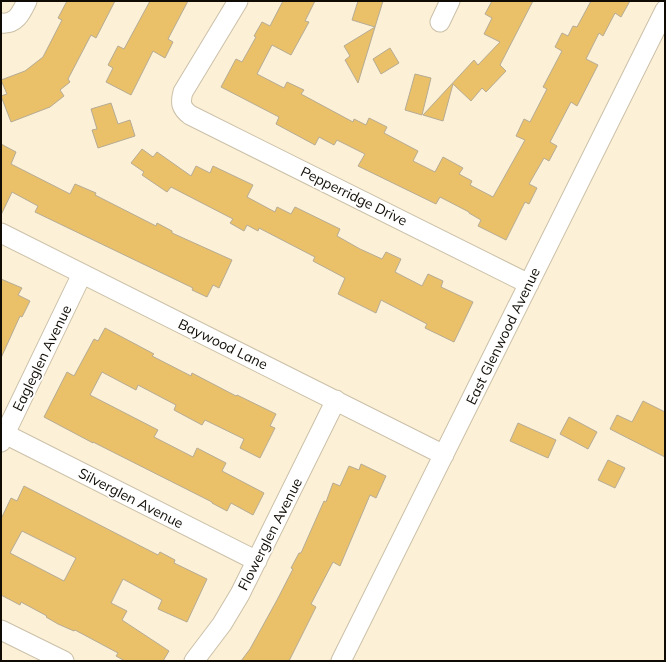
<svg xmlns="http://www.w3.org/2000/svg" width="666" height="662" font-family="Mulish,sans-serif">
<rect width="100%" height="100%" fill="#fcf0d7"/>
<path fill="#eac168" stroke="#b6ab94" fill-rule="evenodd" d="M67 1H115L96 38 91 35 68 79 70 82 60 90 64 96 50 107 11 122 1 96 7 94 1 80 25 71 43 57 62 20 58 18Z
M150 1H188L168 39 173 42 165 58 153 51 131 95 106 82 113 68 108 65 118 46 124 49Z
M283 1H315L305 21 309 22 291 55 272 45 257 74 284 88 287 82 304 90 301 94 353 122 354 119 366 125 369 118 387 127 384 133 418 151 413 161 435 172 443 157 463 168 459 174 472 181 470 185 493 197 525 140 516 136 524 119 530 122 547 89 543 87 562 51 555 47 562 33 568 36 573 26 577 27 591 1H630L621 17 615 13 603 36 599 33 586 59 598 65 577 106 571 102 550 142 557 146 549 161 544 158 529 184 537 188 529 204 525 202 506 240 478 226 481 220 469 213V212L440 197 436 204 358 166 365 154 337 140 334 145 319 137 315 145 276 124 279 117 221 87 236 59 242 62 256 37 254 36 262 22 270 26Z
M358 1H383L375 27 352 20Z
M492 1H533L500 65 506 71 486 92 482 88 471 101 453 84 443 121 423 115 474 60 478 65 500 42 484 34 492 18 485 14Z
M375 27 358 83 345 60 350 56 344 46Z
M390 48 399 63 381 74 373 59Z
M415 74 431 78 422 115 405 110Z
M111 103 118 124 130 120 135 136 98 148 92 130 97 129 91 109Z
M1 144 16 152 11 164 70 194 75 184 96 193 95 195 156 226 157 223 172 231V233L232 260 219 288 213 285 207 297 192 290 193 288 35 212 38 206 12 192 1 215Z
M142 149 153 157 157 152 191 176 196 166 210 173 213 166 253 185 247 197 275 212 277 207 291 214 295 207 340 229 337 236 360 249 382 259 386 252 401 259 395 272 422 286 428 274 443 281 441 287 473 302 454 342 425 328 427 324 381 300 376 313 338 294 345 278 313 261 315 257 259 228 258 231 247 225 244 231 230 223 233 219 171 187 167 192 142 175 144 172 131 163Z
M1 279 22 288 18 295 30 301 22 317 20 316 1 358Z
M105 328 154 354 152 356 191 376 192 373 236 396 237 395 276 414 270 426 275 428 260 458 240 448 244 439 205 420 202 425 174 410 176 405 138 385 136 390 102 372 90 395 158 430 154 437 193 457 197 448 226 463 222 471 264 493 253 515 231 503 227 511 212 503V502L93 442V443L44 417 67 372 74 376 94 339 98 341Z
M643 401 665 412V457L610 429 617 415 632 422Z
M569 417 597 432 588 449 560 434Z
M518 423 556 440 548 458 510 441Z
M608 460 625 468 615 488 598 480Z
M361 464 386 476 376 498 370 495 340 566 333 562 311 604 316 607 289 661H241L250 649 277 600 293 569 291 568 299 553H301L324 501 326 502 333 483 340 486 349 466 359 470Z
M24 486 158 555 160 552 175 560 174 563 207 579 187 622 158 609 162 600 123 579 111 603 127 611 122 620 169 651 163 661H125L116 656 118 653 75 630 74 631 58 624 46 617 47 616 21 602 20 605 1 595V519L11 498 17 501ZM22 531 76 558 64 581 10 553Z"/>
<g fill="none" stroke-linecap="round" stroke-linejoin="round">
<defs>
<path id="minor" d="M238 1 183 92C180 103 181 108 190 115L529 284
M440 22 450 1
M1 23C16 25 21 13 27 1
M1 233 444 455
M5 434 257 561
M1 442 82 274
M1 630 64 661
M194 661 222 624 240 594 336 400
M341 661 665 10"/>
</defs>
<use href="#minor" stroke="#cbc0a8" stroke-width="21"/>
<use href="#minor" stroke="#fff" stroke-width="19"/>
</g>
<g text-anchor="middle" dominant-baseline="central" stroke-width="4" stroke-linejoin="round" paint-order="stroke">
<g font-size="14" fill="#100c05" stroke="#fefefe">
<text transform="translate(354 196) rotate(26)">Pepperridge Drive</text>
<text transform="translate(503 336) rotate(-64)">East Glenwood Avenue</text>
<text transform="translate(223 344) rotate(26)">Baywood Lane</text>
<text transform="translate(42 358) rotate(-64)">Eagleglen Avenue</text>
<text transform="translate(131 498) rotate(27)">Silverglen Avenue</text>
<text transform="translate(270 534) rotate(-63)">Flowerglen Avenue</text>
</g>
</g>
<rect width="666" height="662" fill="none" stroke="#100c05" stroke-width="4"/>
</svg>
